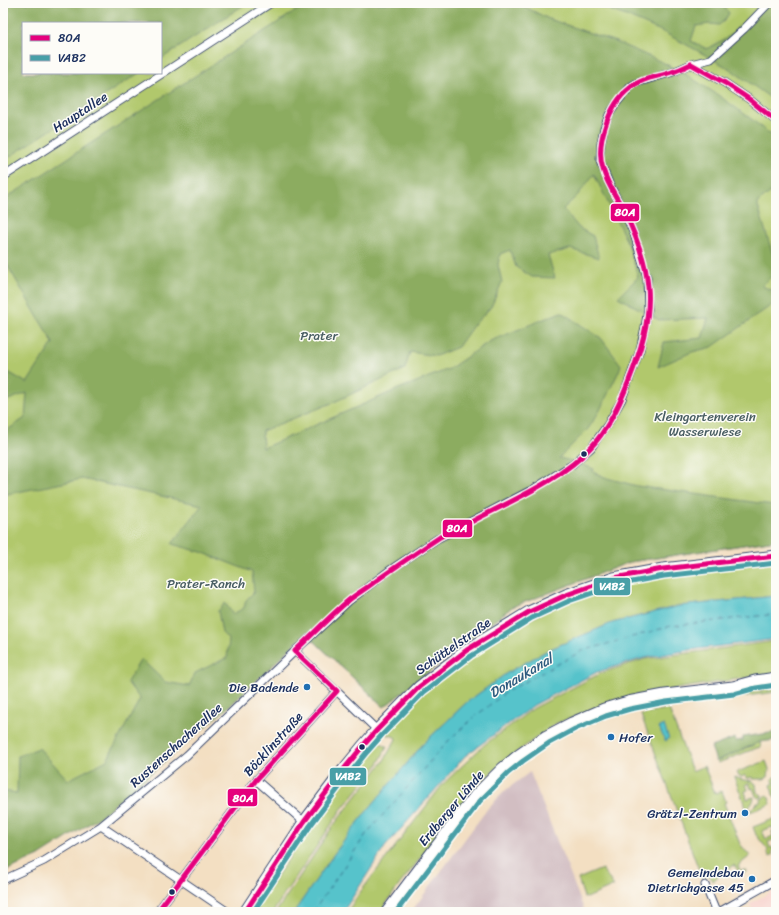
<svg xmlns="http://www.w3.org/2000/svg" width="779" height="915" font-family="Sriracha,sans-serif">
<rect width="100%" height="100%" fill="#fdfcf7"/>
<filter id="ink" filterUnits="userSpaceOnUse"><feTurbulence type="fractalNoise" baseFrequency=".025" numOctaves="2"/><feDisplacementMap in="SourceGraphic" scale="8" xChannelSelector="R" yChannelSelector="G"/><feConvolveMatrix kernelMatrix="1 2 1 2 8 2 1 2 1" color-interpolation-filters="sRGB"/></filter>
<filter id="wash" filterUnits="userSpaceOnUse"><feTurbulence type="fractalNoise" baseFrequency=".012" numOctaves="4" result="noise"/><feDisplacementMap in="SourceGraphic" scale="16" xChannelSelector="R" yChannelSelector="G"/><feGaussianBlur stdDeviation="0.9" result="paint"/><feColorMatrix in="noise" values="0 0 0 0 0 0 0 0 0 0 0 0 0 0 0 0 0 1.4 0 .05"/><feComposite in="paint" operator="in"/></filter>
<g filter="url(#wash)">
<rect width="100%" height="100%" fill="#f3dfc2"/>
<path fill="#f7d0ca" d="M776 889V912H755L749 904Z"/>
<path fill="#d2bec2" d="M530 772 585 912H411L488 808 506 790Z"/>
<path fill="#b1c86c" stroke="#667c65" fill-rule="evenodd" d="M3 3H776V540L630 562 512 607 384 707 313 640 298 641 232 704 39 856 3 872ZM23 23H161V73H23Z
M776 561V596L679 606 612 623 548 650 507 673 467 702 424 743 367 811 334 854 294 912H276L333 826 383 762 396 739 395 737 386 734 385 732 424 692 464 660 515 627 546 611 589 593 616 585 648 577Z
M776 641V673L631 696 557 723 510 757 479 784 400 884 380 912H347L361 891 443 784 484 745 534 708 601 673 645 659Z
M776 689V692L688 704 687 700Z
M653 702 655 703 656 704 679 702V705L651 709H648L646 707Z
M669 709 692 771 704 766 715 793 722 791 726 802 724 803 740 844 750 856 738 866 741 871 743 870 747 871 741 875 734 865 712 881 710 875 702 878 641 715 649 712Z
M376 741 387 746 384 753 377 766 341 810 311 855 309 857 303 868H302L294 880 292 882V883L283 895H284L273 912H253C292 853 330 795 376 741Z
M760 742 761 747 757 748 718 763 717 761Z
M766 761 769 769 768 777 764 779H753L752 777 749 778H747L745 775 742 777 738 775 737 772Z
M776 776V798L773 795 771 785 773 784 774 782 772 780 773 778Z
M734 777 744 780 752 781 756 784 757 792 762 795V797L758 798 756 796 753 788 751 789 749 783 746 784 748 790 745 791 747 799 754 797C754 802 750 806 747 810Z
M766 796 769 797 771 804 750 812 751 809 757 803H759L760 802V800Z
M776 818V824L775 827 772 828V827L762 831 766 839 773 836 772 831 776 829V839L768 842 770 848 772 847 774 850 772 852 773 855 770 857 767 852 768 850 756 835 753 827Z
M602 869 614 886 587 898 584 897 578 879Z"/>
<path fill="#8cac60" stroke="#546e5f" d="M3 3H247L161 59V23H23V73H139L3 161Z
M308 3H517L549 19 616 42 664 63 685 74 718 95 750 118 776 139V188L757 203 776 265V272L762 286 776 292V302L712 347 692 352 658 367 664 342 702 338 708 318 659 320 618 297 638 277 628 244 594 174 578 195 563 209 579 228 593 236 599 258 570 249 548 255 555 278 532 277 516 267 510 250 500 254 498 265 502 282 491 307 472 327 458 347 436 356 410 352 405 369 332 403 262 431 263 448 396 390 449 369 490 341 561 312 601 338 621 365 619 371 599 412 588 429 559 458 572 461 594 469 593 472 607 478 637 486 774 505 776 540 630 562 512 607 384 707 313 640 298 641 232 704 100 817 39 856 3 872V791L17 793 18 756 39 748 68 780 107 760 140 699 127 682 141 659 165 682 189 686 195 673 222 660 227 658 229 640 222 633 218 611 225 603 233 614 244 608 246 600 254 592 252 572 201 552 172 544 202 505 82 479 3 495V433L25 418 27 393 3 402V369L27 383 53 343 3 258V200Z
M589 3H724L723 6 729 13 725 20 719 25 710 24 696 26 691 41 707 49 725 39 759 8V3H776V92L772 99 730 69 698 51 661 31 626 16Z
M776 732V740L760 742 716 761 711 747 735 738 736 741 743 740V737Z"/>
<path fill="#56c3cb" stroke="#387994" d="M776 596V639L689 650 644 658 597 672 534 705 465 756 385 847 343 912H294L334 854 367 811 424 743 467 702 507 673 548 650 612 623 679 606Z
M664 725 669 739 665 741 659 727Z"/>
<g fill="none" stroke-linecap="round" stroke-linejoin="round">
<path stroke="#2d5b7f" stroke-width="1" stroke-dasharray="5 4" stroke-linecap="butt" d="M313 912 367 833 450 739 477 715 506 692 582 651 671 626 776 614"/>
</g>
</g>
<g filter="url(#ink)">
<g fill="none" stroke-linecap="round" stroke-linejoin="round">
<defs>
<path id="minor" d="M691 64 725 83 749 99 776 121
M3 177 271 3
M295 651 377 730
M256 780 304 822
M101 826 228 912
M3 880 44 861 101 826 187 755 295 651 349 601 390 570 437 539 535 488 573 464 591 448 608 424 622 399 632 372 640 350 645 327 648 309 647 277 634 234 624 212 609 183 600 161 601 143 604 128 609 115 616 104 625 93 631 86 636 83 673 72 691 64 711 59 744 29 769 3
M705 885 716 912
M157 912 256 780 337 691
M719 912 776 880"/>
<path id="primary" d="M245 912 304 822 344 769 362 747 377 730 419 687 467 650 529 612 566 595 614 578 663 569 776 556
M387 912 436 847 475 796 503 768 519 755 545 737 572 723 604 709 628 702 665 695 733 687 755 681 776 678"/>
</defs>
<use href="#minor" stroke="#3b496d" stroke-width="9"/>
<use href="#primary" stroke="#3b496d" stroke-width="13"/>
<use href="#minor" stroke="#fff" stroke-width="7"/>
<use href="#primary" stroke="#fff" stroke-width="11"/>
<defs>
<path id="bus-1" d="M691 64 725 83 749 99 776 121
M295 651C313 634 330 616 349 600 355 595 362 591 369 586 392 569 416 553 440 537 451 531 462 526 473 521 511 501 563 479 591 447 608 429 619 406 628 383 640 353 651 320 648 287 646 261 635 233 623 209 616 196 607 184 603 169 595 144 609 104 630 88 641 78 658 77 672 72 679 70 685 67 691 64
M295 651 337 691
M157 912 256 780 337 691
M245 912 304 822 344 769 362 747 377 730 419 687 467 650 529 612 566 595 614 578 663 569 776 556"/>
<path id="bus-2" d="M253 912 310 826 350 773 367 752 382 735 424 692 471 656 532 618 569 601 616 585 664 576 776 563
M396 912 480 801 508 773 523 761 549 743 575 729 606 716 630 709 666 702 734 694 756 688 776 685"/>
</defs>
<use href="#bus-1" stroke="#fdfcf7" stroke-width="8"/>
<use href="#bus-2" stroke="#fdfcf7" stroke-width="8"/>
<use href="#bus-1" stroke="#e5007d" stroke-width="5"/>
<use href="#bus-2" stroke="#489fa7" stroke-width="5"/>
</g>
</g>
<g fill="#1b2f5e" stroke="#fdfcf7" stroke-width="1.5">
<circle cx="584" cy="454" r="3.5"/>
<circle cx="362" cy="747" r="3.5"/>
<circle cx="172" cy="892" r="3.5"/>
</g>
<g fill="#1f6fb2" stroke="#fdfcf7" stroke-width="1.5">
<circle cx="307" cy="687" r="4"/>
<circle cx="611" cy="737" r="4"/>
<circle cx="745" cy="813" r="4"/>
<circle cx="752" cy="879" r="4"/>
</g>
<g text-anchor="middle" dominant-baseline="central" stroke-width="3" stroke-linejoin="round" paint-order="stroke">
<g font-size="13" fill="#1b2f5e" stroke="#fdfcf7">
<text transform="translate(80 112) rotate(-33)">Hauptallee</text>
<text transform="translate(453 646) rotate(-35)">Schüttelstraße</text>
<text transform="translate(273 744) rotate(-48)">Böcklinstraße</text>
<text transform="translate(176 745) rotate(-42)">Rustenschacherallee</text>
<text transform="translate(451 808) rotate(-50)">Erdberger Lände</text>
</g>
<g font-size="13" fill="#485d62" stroke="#fdfcf7">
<text x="319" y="335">Prater</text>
<text x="705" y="416">Kleingartenverein<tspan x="705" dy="15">Wasserwiese</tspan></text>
<text x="206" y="583">Prater-Ranch</text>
</g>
<g font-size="13" fill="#1b2f5e" stroke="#fdfcf7" text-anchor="end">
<text x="299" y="687">Die Badende</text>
<text x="619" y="737" text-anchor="start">Hofer</text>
<text x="737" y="813">Grätzl-Zentrum</text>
<text x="744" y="872">Gemeindebau<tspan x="744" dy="15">Dietrichgasse 45</tspan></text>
</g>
<g font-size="14" font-style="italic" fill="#2d5b7f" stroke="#fdfcf7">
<text transform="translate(521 676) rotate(-31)">Donaukanal</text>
</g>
</g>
<g stroke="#fdfcf7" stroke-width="1.5">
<rect x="610" y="203" width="30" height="19" rx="4" fill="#e5007d"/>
<rect x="442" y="519" width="31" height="19" rx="4" fill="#e5007d"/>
<rect x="593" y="577" width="38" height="19" rx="4" fill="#489fa7"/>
<rect x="329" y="767" width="38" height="19" rx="4" fill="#489fa7"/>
<rect x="227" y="788" width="31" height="19" rx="4" fill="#e5007d"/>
</g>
<g font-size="11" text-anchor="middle" font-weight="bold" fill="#fff">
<text x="625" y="216">80A</text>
<text x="457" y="532">80A</text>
<text x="612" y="590">VAB2</text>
<text x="348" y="780">VAB2</text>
<text x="243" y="802">80A</text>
</g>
<rect width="779" height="915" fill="none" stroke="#fdfcf7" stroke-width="16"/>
<rect x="22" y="22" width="140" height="52" fill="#fdfcf7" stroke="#a3aaba"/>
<rect x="30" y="35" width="20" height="6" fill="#e5007d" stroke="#a3aaba"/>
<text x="58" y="42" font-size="12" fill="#1b2f5e">80A</text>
<rect x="30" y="55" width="20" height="6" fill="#489fa7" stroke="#a3aaba"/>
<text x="58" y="62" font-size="12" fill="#1b2f5e">VAB2</text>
</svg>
